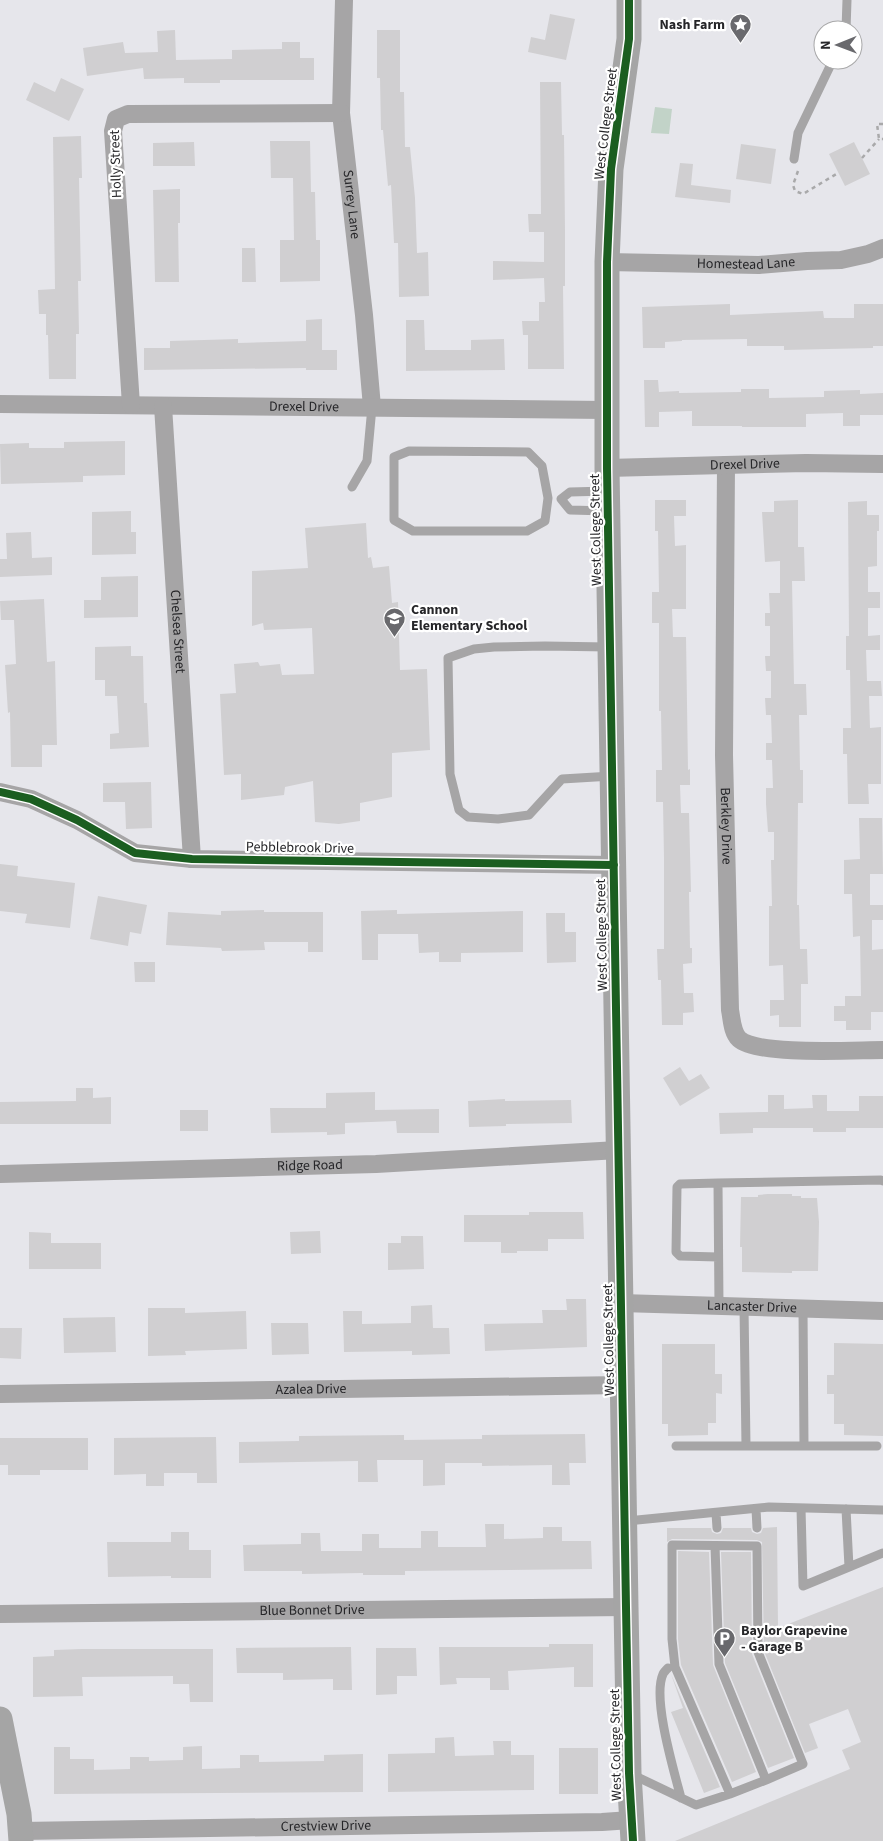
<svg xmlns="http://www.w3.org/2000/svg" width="883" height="1841" font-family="'Source Sans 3',sans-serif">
<rect width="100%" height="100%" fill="#e6e6eb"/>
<path fill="#c2d3c8" d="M655 107 672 109 669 134 651 133Z"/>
<path fill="#d0cfd1" d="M550 14 575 19 566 60 528 52 531 37 545 40Z
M175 30 176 60 232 59V50L282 49V42H300V58H314V80H220V83H184V78L144 79 143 68 87 76 83 48 123 42 125 53 158 52 157 31Z
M377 30H400V92H404L405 147H410L415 198 417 253 428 252 429 296 399 297 398 243H394L391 185 388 186 383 130H381L380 78H377Z
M61 78 84 89 69 121 26 100 34 82 55 92Z
M540 82H561L562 135H564L565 231V286H563L564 369H528V335H523L522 321H539V302H545L544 278 493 280V261L544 262V232H529L528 214H541Z
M81 136 82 178H79L81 281H78L79 334H76V379H49L48 335H46V314H39L38 290 55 289 53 137Z
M270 141H310L311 192H315L316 240H320V281L280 282V240H294L293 178H271Z
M194 142 195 166H153V143Z
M854 142 870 174 845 186 829 154Z
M741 144 776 149 771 184 736 179Z
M680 163 693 164 691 185 731 190 730 203 675 197Z
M180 189V223H178L179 282H155L153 190Z
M242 248H255L256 282H242Z
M730 304V315L823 311 824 318H854V304H883V346H873V348L784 350V346H747V339L682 340V341L665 342V348H643L642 307Z
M322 319V350H337V370H306V368L144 370V348H170V341L238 339V343L306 341V320Z
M406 320H424L425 350H471V340L504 339 505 370 406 371Z
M644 380H658L659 392 679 391V393L741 392V389H769V398L824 397V391L860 390V394L883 393V415H860V426H843V413L806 414V427H742V426H692V411L659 412V427H645Z
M125 441V475L83 476V482L1 484 0 444 29 443V448H64V442Z
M655 500H686V516H674L675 546 686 545V609H672L673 637H686L688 770 690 769V785H680L681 813H689L691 892H689L690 948H692V963L683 964 684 993H693L694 1012 683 1013V1025H662L661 980H658L657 949H664V858L663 802H656V770H662L661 711H659V623H652V592H659L658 531H655Z
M798 500V547H804L805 581H792L794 684H806L807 715H799L800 770H803V803H798L797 905H799L800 949H807L808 984H801V1027H779V1015L770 1016V1000H784L783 965 769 966V906H772L771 860H774V832H768L766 804V788H773L772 760H766V743H772L771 715H766L765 698H771V671H766L765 656H770V626H765V613H770L769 593H780V561L765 562 762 512H774V501Z
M867 501V515H879V531H877V566L868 567V592H880V608H868V636L880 635V650H866L867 681H881L882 696H869L870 728 881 727V784H868L869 804H848L847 754H843V728H851L850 670H846V636H849L848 502Z
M131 511V532H136V554L92 555V512Z
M366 523 368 558 371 557 373 568 389 566 392 603 398 602 400 670 427 669 430 750 392 753V797L360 803V821L339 824 315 822 313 781 285 787 284 795 241 800V774L224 775 220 694 236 693 234 664 258 662 260 666 280 664 282 675 314 674 312 628 264 630 263 623 252 626V571L308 568 305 528Z
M31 532 32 558 52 557V575L0 577V559H7L6 533Z
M138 576V617L84 618V600H101V577Z
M44 599 47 662 55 661 57 745H42V767H11L10 712 8 713 5 665 16 664 14 620H1L0 601Z
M131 646V656H143L144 703H147L149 747 110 749V734L119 733 117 696H105V680H95V647Z
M151 782 152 828 126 829 125 802H103V783Z
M859 818H882L883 874H870V905H883V920H872V950L883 949V1012H871V1030H846V1021H834V1006H845V996H861L860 936 853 937 852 894H844V860L860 859Z
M0 864 18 866 17 876 75 883 70 928 25 923 27 914 0 911Z
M98 896 147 905 141 934 130 932 128 946 90 939Z
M264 910V912H323V952H308V942H264L265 950 222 951 221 948 166 945 168 912 221 915V911Z
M397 910V914L523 911V952L461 953V962H439V952L419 953 418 934H378V960H362L361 911Z
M546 913H565V932H576V962L547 963Z
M134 962H155V982H135Z
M680 1067 689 1081 701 1074 710 1088 680 1106 663 1078Z
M76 1088H93V1098L111 1097V1124H0V1102L76 1101Z
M375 1092V1110L439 1109V1133H397L396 1121 345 1123V1134L327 1135V1132L271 1133 270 1108H326V1093Z
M768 1095H784V1109L813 1108 812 1095H827V1111H859V1096H883V1128H846V1132H813V1128H753V1133L720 1134 719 1113 768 1112Z
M505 1099V1101L571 1100 572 1123 506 1124V1126L469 1127 468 1101Z
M180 1110H208V1131H180Z
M768 1194H792V1196H801V1198H817L819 1222 818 1271H792V1273L742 1272V1247H740L741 1197H758V1195Z
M529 1212H583L584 1239H548V1251H517V1253H501V1242H464V1215H529Z
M320 1231 321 1253 291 1254 290 1232Z
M29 1232 51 1233V1243H101V1269H29Z
M401 1236H423L424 1269 388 1270V1243H401Z
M566 1299H586L587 1347 485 1351 484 1324 543 1323 542 1310H567Z
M432 1305 433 1328H449L450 1354 412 1355V1351L344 1352 343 1311H362V1324L411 1323V1306Z
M148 1308H185V1313L246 1311 247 1349 185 1351 186 1355 148 1356Z
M115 1317 116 1352 64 1353 63 1318Z
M271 1323H308L309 1354 272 1355Z
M0 1328H22L21 1359 0 1358Z
M834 1343 883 1344V1436L844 1435V1424H834V1394H827V1375H834Z
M662 1344H715V1374H722V1394L716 1393V1423H708V1435L668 1436V1424H662Z
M585 1434 586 1463H569L570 1485H552V1465L482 1466V1463H445V1485L423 1486V1460H377L378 1482H358V1461L239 1463V1442L299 1441V1436L404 1435V1440L482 1439V1435Z
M216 1437 217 1483H197V1473H164V1486H146V1474L114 1475V1438Z
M0 1438H88V1470H40V1475H8V1465H0Z
M485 1524H504V1539L543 1538V1527H562V1541H591L592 1569 405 1571V1575H363V1573L302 1574V1571H244L243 1545 301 1544V1533H320L321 1551H362V1534H379V1548H421V1531H438V1547H486Z
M777 1527 778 1628 883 1587V1841H675L850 1769 842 1750 861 1742 848 1709 809 1724 818 1748 805 1753 764 1651 762 1542 757 1540 672 1539 667 1542V1528H711L712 1532 717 1534 721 1533 723 1528H751L752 1532 757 1534 761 1533 763 1528Z
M171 1532H189V1550H211V1578H171V1576L108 1577 107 1542H171Z
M678 1551 709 1552 713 1665 756 1772 732 1782 681 1665 678 1639Z
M721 1552H751L752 1654 794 1758 768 1768 725 1663Z
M549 1644H593V1687H574V1667L508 1671 509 1690H490V1678H456L457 1684 440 1685 439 1647H549Z
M351 1647 352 1690H333V1679L283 1680V1673H237L236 1648Z
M376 1648H416L417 1676H397V1694L376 1695Z
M82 1649H213V1702H190L189 1684H173V1676L82 1677 83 1696 33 1697V1657L54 1656V1650Z
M671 1674 720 1787 704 1793 671 1712 683 1708Z
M454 1737 455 1756 494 1755 493 1741H511V1755H534V1790L388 1792V1754L435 1753V1738Z
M202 1746V1769L240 1768V1755H259V1762L324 1761V1755L363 1754V1792L54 1794V1747H70V1759H94V1770L130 1769V1757H149V1761L183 1760V1747Z
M559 1748H598V1794H559Z"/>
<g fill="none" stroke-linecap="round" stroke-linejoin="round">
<path stroke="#a9a9aa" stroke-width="2.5" stroke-dasharray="4 4" stroke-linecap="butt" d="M883 124H877L879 139H883
M862 158 879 139
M798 171 793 185 795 191 803 194 838 173"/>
<path stroke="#a6a5a6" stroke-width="9" d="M846 30 847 0
M794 159 798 133 833 60
M409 451 528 452 542 466 548 498 545 521 527 531H413L394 520V457Z
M352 487 367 461 372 407
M607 511 570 510 561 499 570 492 607 491
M608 647 545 646 494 647 474 649 448 658 450 774 459 810 468 817 498 819 529 815 562 779 612 776
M718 1183 680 1184 677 1187 676 1252 680 1256 718 1257
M719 1306 718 1183 881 1180 883 1181
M803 1309 804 1446
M676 1446H746L744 1307
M746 1446H877
M801 1508 803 1586 849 1567 846 1509
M756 1509 757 1528
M716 1513 717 1528
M627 1521 769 1507 883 1510
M715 1546 719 1664 766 1780 730 1794 675 1667 672 1639V1545L757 1546 758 1652 803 1764 766 1780
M849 1567 883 1553
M668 1668C666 1670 664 1672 663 1674 652 1698 674 1771 681 1798
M631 1774 696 1805 730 1794"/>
<g stroke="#a6a5a6" stroke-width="18">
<path id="s1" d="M344 0 341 113 364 315 372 407"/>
<path id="s2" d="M607 262 759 265 807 261 841 260 868 254 883 248"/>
<path id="s3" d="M0 404 607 410"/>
<path d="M131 405 113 131 116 119 128 114 341 113"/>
<path id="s4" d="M163 406 192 859"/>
<path id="s5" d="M726 465 724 755 730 1010C732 1020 732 1032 739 1039 758 1056 854 1050 883 1050"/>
<path id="s6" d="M607 468 806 463 883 464"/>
<path d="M0 792 31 799 77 820 135 853 192 859 614 865"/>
<path id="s7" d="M0 1174 376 1164 618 1150"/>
<path id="s8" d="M621 1303 883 1311"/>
<path id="s9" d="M0 1394 622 1385"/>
<path id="s10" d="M0 1614 626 1607"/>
<path id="s11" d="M21 1831 602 1822 631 1820"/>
</g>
<path stroke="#a5a5a5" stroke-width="25" d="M629 0V39L611 169 607 262V468L626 1607 629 1773 633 1841
M0 1719 19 1814 21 1841"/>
<defs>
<path id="cycleway" d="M629 0V39L611 169 607 262V468L626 1607 629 1773 633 1841
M0 792 31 799 77 820 135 853 192 859 614 865"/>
</defs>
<use href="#cycleway" stroke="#fff" stroke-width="11"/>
<use href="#cycleway" stroke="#1b5e20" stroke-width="8"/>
</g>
<defs>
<symbol id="sight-pin" viewBox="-11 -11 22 30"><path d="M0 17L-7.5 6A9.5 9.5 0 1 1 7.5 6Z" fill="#69696d" stroke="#fff"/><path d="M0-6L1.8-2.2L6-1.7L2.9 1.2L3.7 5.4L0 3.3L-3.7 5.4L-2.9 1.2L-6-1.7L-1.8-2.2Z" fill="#fff"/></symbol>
<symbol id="school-pin" viewBox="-11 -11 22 30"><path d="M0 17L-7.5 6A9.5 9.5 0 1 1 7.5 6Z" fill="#69696d" stroke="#fff"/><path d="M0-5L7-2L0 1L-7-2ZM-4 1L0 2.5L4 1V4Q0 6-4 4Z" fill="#fff"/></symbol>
<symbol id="parking-pin" viewBox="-11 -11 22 30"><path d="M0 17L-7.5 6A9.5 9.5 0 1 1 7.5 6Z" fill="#69696d" stroke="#fff"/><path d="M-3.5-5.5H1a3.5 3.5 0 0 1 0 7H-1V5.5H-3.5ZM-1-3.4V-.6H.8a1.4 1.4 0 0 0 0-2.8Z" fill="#fff"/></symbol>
</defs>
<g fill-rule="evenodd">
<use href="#sight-pin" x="728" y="12" width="25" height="34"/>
<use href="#school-pin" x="382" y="606" width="25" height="34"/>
<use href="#parking-pin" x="712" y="1626" width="25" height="34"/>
</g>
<g text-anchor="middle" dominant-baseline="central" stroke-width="4.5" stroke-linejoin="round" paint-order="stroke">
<g font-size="14" font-weight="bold" fill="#262629" stroke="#fff" text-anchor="start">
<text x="725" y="25" text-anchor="end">Nash Farm</text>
<text x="411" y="610">Cannon<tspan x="411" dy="16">Elementary School</tspan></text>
<text x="741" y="1631">Baylor Grapevine<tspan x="741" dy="16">- Garage B</tspan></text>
</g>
<g font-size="14" fill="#262629" stroke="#fff">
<text transform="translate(606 124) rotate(-83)">West College Street</text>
<text transform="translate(116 164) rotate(-92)">Holly Street</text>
<text stroke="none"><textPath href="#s1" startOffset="205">Surrey Lane</textPath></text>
<text stroke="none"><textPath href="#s2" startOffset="139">Homestead Lane</textPath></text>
<text stroke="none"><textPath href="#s3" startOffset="304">Drexel Drive</textPath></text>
<text stroke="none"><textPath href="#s6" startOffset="138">Drexel Drive</textPath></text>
<text transform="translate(596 530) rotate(-91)">West College Street</text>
<text stroke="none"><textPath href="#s4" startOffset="226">Chelsea Street</textPath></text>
<text stroke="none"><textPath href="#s5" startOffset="361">Berkley Drive</textPath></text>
<text transform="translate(300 848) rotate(1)">Pebblebrook Drive</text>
<text transform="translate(602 935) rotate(-91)">West College Street</text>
<text stroke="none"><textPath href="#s7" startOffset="310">Ridge Road</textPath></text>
<text stroke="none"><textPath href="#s8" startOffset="131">Lancaster Drive</textPath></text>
<text transform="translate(609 1340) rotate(-91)">West College Street</text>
<text stroke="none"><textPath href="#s9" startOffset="311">Azalea Drive</textPath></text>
<text stroke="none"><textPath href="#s10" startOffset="312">Blue Bonnet Drive</textPath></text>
<text transform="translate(616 1745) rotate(-91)">West College Street</text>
<text stroke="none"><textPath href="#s11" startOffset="305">Crestview Drive</textPath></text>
</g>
</g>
<g transform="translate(838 45) rotate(269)"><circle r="24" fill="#ffffff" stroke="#a8a8a9"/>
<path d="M0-4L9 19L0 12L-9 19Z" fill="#69696d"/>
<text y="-8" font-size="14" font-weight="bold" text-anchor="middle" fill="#262629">N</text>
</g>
</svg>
